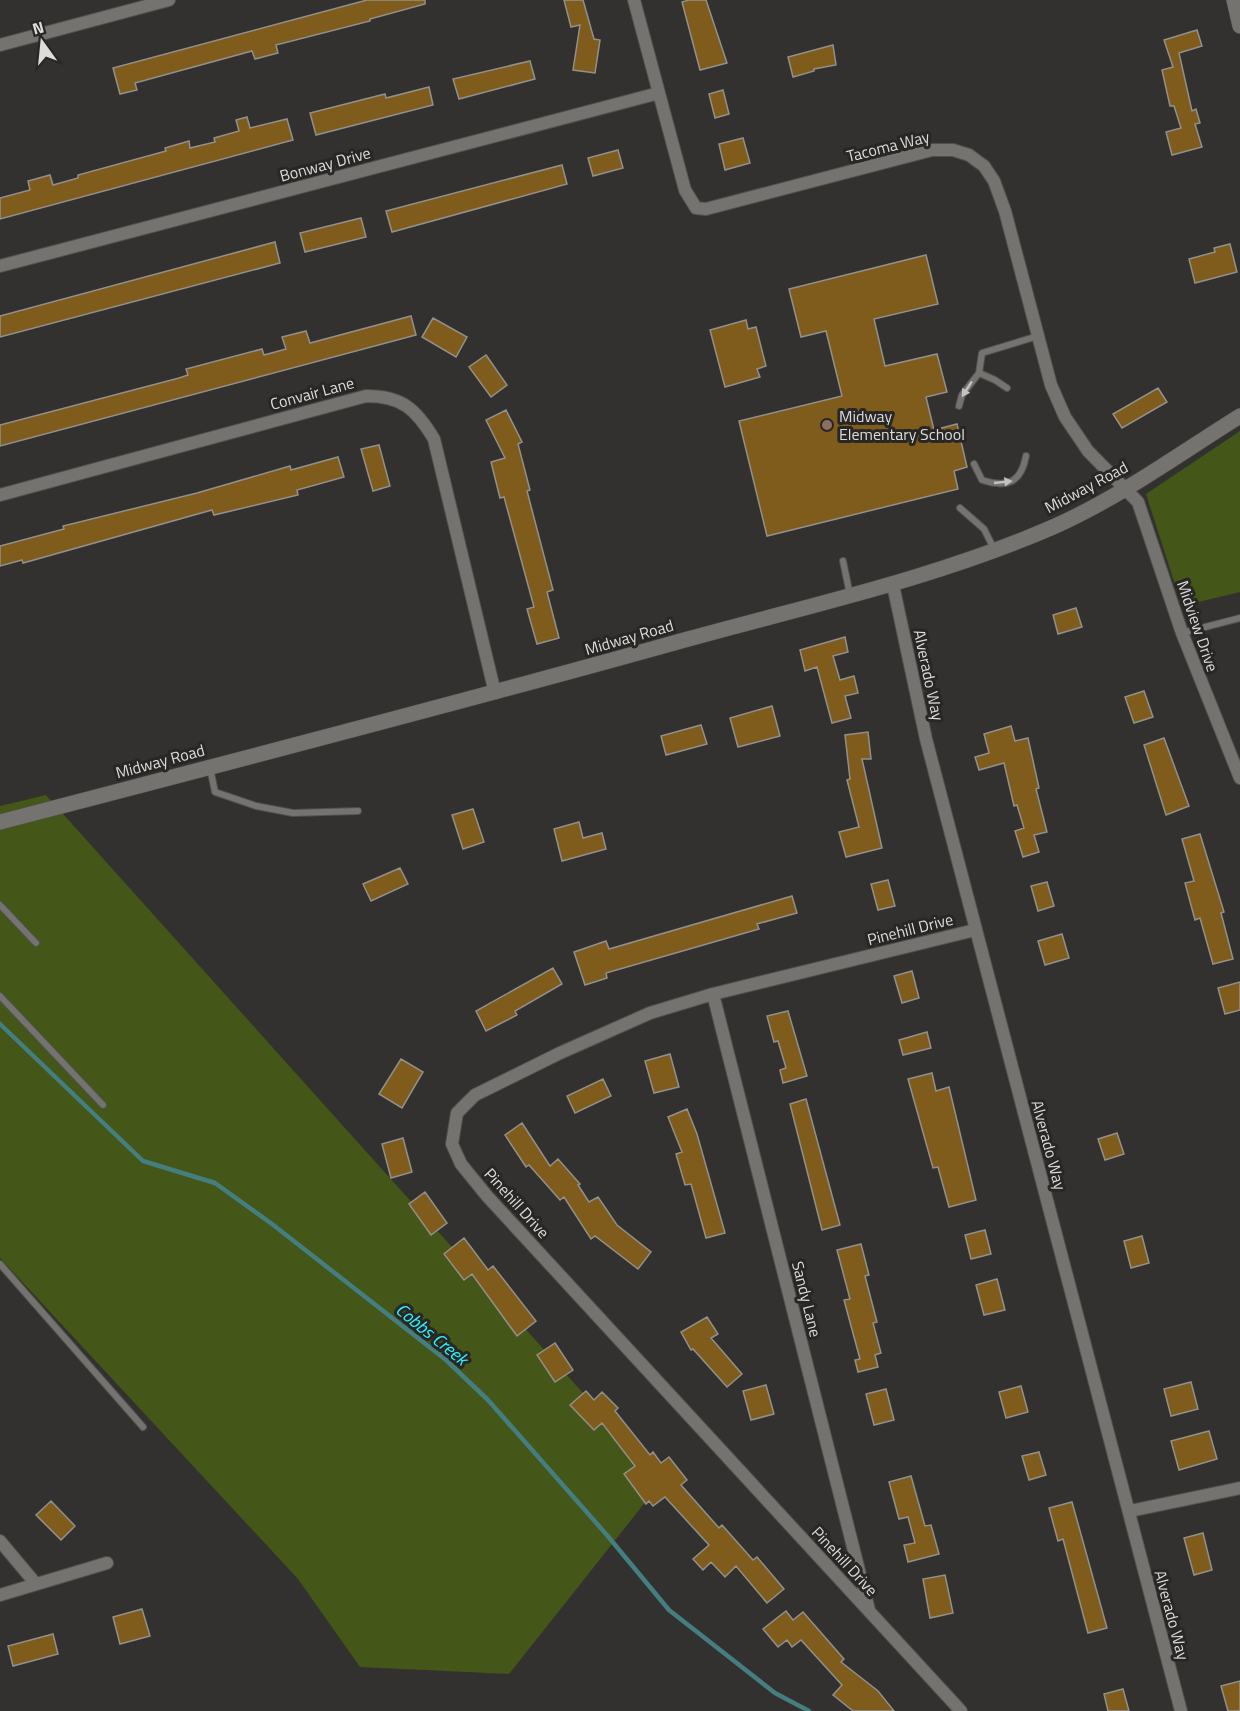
<svg xmlns="http://www.w3.org/2000/svg" width="1240" height="1711" font-family="'Titillium Web',sans-serif">
<rect width="100%" height="100%" fill="#33312f"/>
<path fill="#445618" d="M1240 431V592L1182 606 1146 494Z
M46 795 662 1481 509 1674 360 1667 298 1579 0 1258V806Z"/>
<g fill="none" stroke-linecap="round" stroke-linejoin="round">
<path stroke="#457e80" stroke-width="4.5" d="M0 1024 143 1161 215 1183 272 1224 446 1360 488 1400 606 1534 669 1610 775 1693 809 1711"/>
</g>
<path fill="#7f5c1b" stroke="#92908d" stroke-width="1.5" d="M367 0H425V4L370 19V21L276 45 278 53 255 59 252 51 135 83 137 90 120 94 113 68Z
M564 0H583L594 39 600 40 595 73 573 70 580 25 571 27Z
M689 0H706L727 63 700 70 682 2Z
M1197 30 1202 46 1179 53 1192 111 1196 109 1200 123 1195 124 1202 147 1172 155 1166 132 1181 128 1174 106H1170L1162 70 1173 67 1164 40Z
M833 45 836 65 814 69V71L793 77 788 57Z
M530 61 535 79 459 99 453 79Z
M429 87 433 105 316 135 310 113 385 94 386 98Z
M723 90 729 114 715 118 709 94Z
M247 117 250 128 287 119 293 140 0 219V198L30 190 28 181 50 175 53 185 78 178V175L166 151 165 148 189 141 190 148 215 142 214 138 239 131 236 120Z
M743 138 750 163 725 170 719 144Z
M618 150 623 168 593 176 588 158Z
M562 165 567 184 392 232 386 211Z
M361 218 366 237 305 252 300 233Z
M275 242 280 263 0 337V316Z
M1230 244 1237 272 1195 283 1189 259 1215 252 1214 248Z
M926 255 938 304 874 319 885 366 937 354 947 392 926 397 934 430 957 424 967 467 954 471 958 489 767 536 739 421 842 396 826 331 801 337 789 289Z
M411 316 416 335 0 446V425L179 378 188 375 186 369 262 349 264 355 286 349 282 337 306 331 310 343Z
M433 318 467 337 456 357 422 337Z
M746 320 748 329 756 327 766 366 757 369 760 377 725 387 710 330Z
M486 355 507 385 491 397 469 367Z
M1158 388 1167 402 1122 428 1113 414Z
M506 410 522 442 518 444 530 490 527 491 553 590 547 592 559 638 537 644 527 609 534 607 504 497 500 498 491 462 505 458 486 420Z
M379 445 390 486 373 491 361 449Z
M338 457 344 477 297 490 298 495 214 515 212 510 23 563 22 560 0 566V546L64 529 63 526 197 493 290 466 291 470Z
M1076 608 1082 627 1058 634 1053 615Z
M845 637 848 652 833 656 840 680 854 676 858 693 845 696 851 718 832 723 817 667 805 671 800 650Z
M1144 691 1153 717 1134 723 1125 697Z
M772 706 780 736 738 747 730 718Z
M701 725 707 744 666 755 661 736Z
M1011 726 1015 741 1028 738 1039 788 1036 789 1047 832 1034 835 1039 852 1023 857 1015 831 1024 828 1017 805 1014 806 1004 763 979 770 975 757 989 753 984 734Z
M868 732 871 759H862L882 848 846 857 839 832 859 827 847 780 850 779 845 735Z
M1164 738 1189 806 1166 815 1144 745Z
M473 809 484 842 463 849 452 815Z
M579 822 583 838 602 833 606 849 562 861 554 829Z
M1200 834 1224 912 1221 913 1233 959 1213 964 1200 918 1195 920 1185 883 1194 881 1182 839Z
M400 868 408 884 371 901 363 884Z
M888 880 895 906 878 910 871 884Z
M1047 882 1054 906 1038 911 1031 886Z
M792 896 797 913 757 924 759 929 606 973 607 978 585 985 574 952 606 941 609 949Z
M1062 934 1069 958 1045 965 1038 941Z
M553 968 562 984 515 1011 517 1015 486 1031 476 1011Z
M912 971 919 998 902 1003 894 976Z
M1240 982V1010L1225 1014 1218 988Z
M788 1011 807 1076 783 1083 780 1070 786 1068 778 1041 774 1042 767 1016Z
M927 1032 931 1048 903 1055 899 1040Z
M670 1054 679 1087 654 1093 645 1061Z
M401 1059 423 1072 402 1108 379 1094Z
M932 1073 936 1091 949 1087 976 1200 949 1207 938 1167 933 1168 908 1079Z
M603 1079 611 1096 575 1113 567 1096Z
M806 1099 840 1225 822 1230 790 1104Z
M687 1109 697 1134 725 1233 706 1238 691 1184 685 1185 676 1154 682 1152 668 1117Z
M522 1123 550 1166 558 1159 580 1184 578 1185 589 1202 598 1197 617 1225 651 1252 638 1269 595 1236 591 1239 564 1197 560 1200 529 1165 526 1167 505 1135Z
M1117 1133 1124 1154 1105 1160 1098 1139Z
M403 1138 412 1172 391 1178 382 1144Z
M425 1192 447 1223 431 1235 409 1204Z
M985 1230 991 1254 971 1259 965 1235Z
M1142 1236 1149 1263 1131 1268 1124 1241Z
M464 1238 488 1270 493 1266 536 1321 517 1336 472 1274 464 1280 444 1254Z
M861 1244 869 1275 865 1276 877 1322 873 1323 881 1353 875 1355 878 1367 858 1372 855 1360 860 1359 844 1300 850 1299 837 1250Z
M997 1279 1005 1310 984 1315 976 1285Z
M707 1317 718 1334 711 1338 742 1374 727 1387 693 1349 691 1350 681 1332Z
M555 1343 573 1370 555 1382 537 1355Z
M1191 1382 1198 1409 1171 1416 1164 1389Z
M766 1385 774 1414 751 1420 743 1391Z
M1021 1386 1028 1412 1006 1418 999 1392Z
M886 1389 894 1420 874 1425 866 1394Z
M586 1391 594 1400 602 1392 618 1408 615 1411 650 1455 653 1452 661 1463 669 1457 687 1480 681 1485 719 1528 722 1525 753 1560 757 1557 784 1589 767 1603 736 1566 725 1577 711 1562 703 1570 693 1559 709 1545 665 1497 653 1506 649 1501 646 1504 624 1474 635 1466 602 1423 594 1430 570 1405Z
M1209 1431 1217 1459 1179 1470 1171 1441Z
M1039 1452 1046 1475 1029 1480 1022 1456Z
M911 1476 925 1526 931 1525 939 1554 908 1562 904 1545 915 1543 908 1517 899 1519 889 1482Z
M51 1501 75 1526 61 1540 36 1515Z
M1072 1502 1107 1628 1088 1633 1063 1539 1058 1541 1049 1508Z
M1203 1533 1212 1570 1194 1575 1184 1538Z
M945 1575 953 1613 930 1618 923 1579Z
M142 1609 150 1636 120 1644 113 1617Z
M786 1611 793 1620 803 1612 844 1659 841 1662 878 1691 894 1711H853L833 1695 842 1685 801 1640 792 1647 787 1640 778 1647 763 1629Z
M53 1634 58 1654 13 1666 8 1646Z
M1240 1681V1711H1228L1221 1686Z
M1123 1689 1129 1711H1108L1104 1694Z"/>
<g fill="none" stroke-linecap="round" stroke-linejoin="round">
<defs>
<path id="service" d="M979 373 995 380 1007 388
M959 406 962 395 979 373 982 353 1038 336
M974 464 982 480C1007 488 1021 483 1026 456
M960 508 984 529 994 549
M843 561 850 595
M1182 633 1240 618
M210 768 215 792 256 806 293 813 358 811
M0 905 36 943
M0 996 103 1105
M0 1264 143 1427"/>
<path id="minor" d="M634 0 685 190 696 208 706 209 932 150H953L969 155 984 166 994 181 1005 211 1051 385 1065 417 1088 451 1138 502 1182 633 1240 778
M0 45 169 0
M0 266 659 93
M0 495 366 396C402 396 416 409 434 439L495 693
M893 585 926 739 1181 1711
M713 994 869 1610
M1130 1511 1240 1488
M0 1541 36 1584
M0 1595 107 1563
M961 1711 487 1196 461 1164 452 1144 457 1113 475 1095 560 1053 650 1013 713 994 975 930"/>
<path id="tertiary" d="M1234 0 1240 26
M0 822C230 762 460 703 688 639 811 605 936 578 1053 527 1119 498 1179 454 1240 416"/>
</defs>
<use href="#service" stroke="#51504e" stroke-width="8"/>
<use href="#minor" stroke="#51504e" stroke-width="14"/>
<use href="#tertiary" stroke="#51504e" stroke-width="16"/>
<use href="#service" stroke="#757370" stroke-width="6"/>
<use href="#minor" stroke="#757370" stroke-width="12"/>
<use href="#tertiary" stroke="#757370" stroke-width="15"/>
</g>
<defs><path id="oneway-solid" d="M-6-.8H1V-3.2L6.5 0L1 3.2V.8H-6Z" transform="scale(1.5)"/></defs>
<g fill="#c3c2c0">
<use href="#oneway-solid" transform="translate(967 389) rotate(123)"/>
<use href="#oneway-solid" transform="translate(1003 482) rotate(-6)"/>
</g>
<circle fill="#8d6e63" stroke="#292725" stroke-width="2" cx="827" cy="425" r="6"/>
<g text-anchor="middle" dominant-baseline="central" stroke-width="6" stroke-linejoin="round" paint-order="stroke">
<g font-size="16" fill="#dddcdb" stroke="#292725">
<text transform="translate(888 146) rotate(-14)">Tacoma Way</text>
<text transform="translate(325 164) rotate(-15)">Bonway Drive</text>
<text transform="translate(312 393) rotate(-15)">Convair Lane</text>
<text transform="translate(1086 487) rotate(-28)">Midway Road</text>
<text transform="translate(1198 626) rotate(71)">Midview Drive</text>
<text transform="translate(629 637) rotate(-16)">Midway Road</text>
<text transform="translate(929 675) rotate(78)">Alverado Way</text>
<text transform="translate(160 761) rotate(-15)">Midway Road</text>
<text transform="translate(910 929) rotate(-14)">Pinehill Drive</text>
<text transform="translate(1049 1145) rotate(75)">Alverado Way</text>
<text transform="translate(517 1203) rotate(48)">Pinehill Drive</text>
<text transform="translate(807 1299) rotate(76)">Sandy Lane</text>
<text transform="translate(845 1561) rotate(47)">Pinehill Drive</text>
<text transform="translate(1172 1615) rotate(75)">Alverado Way</text>
</g>
<g font-size="16" fill="#dddcdb" stroke="#292725" text-anchor="start">
<text x="839" y="416">Midway<tspan x="839" dy="18">Elementary School</tspan></text>
</g>
<g font-size="18" font-style="italic" fill="#2bf3fe" stroke="#292725">
<text transform="translate(432 1334) rotate(39)">Cobbs Creek</text>
</g>
</g>
<g transform="translate(42 42) rotate(345)" stroke="#292725" stroke-width="4.5" paint-order="stroke">
<path d="M0-4.5L10 22L0 15L-10 22Z" fill="#dddcdb"/>
<text y="-9" font-size="16" font-weight="bold" text-anchor="middle" fill="#dddcdb">N</text>
</g>
</svg>
